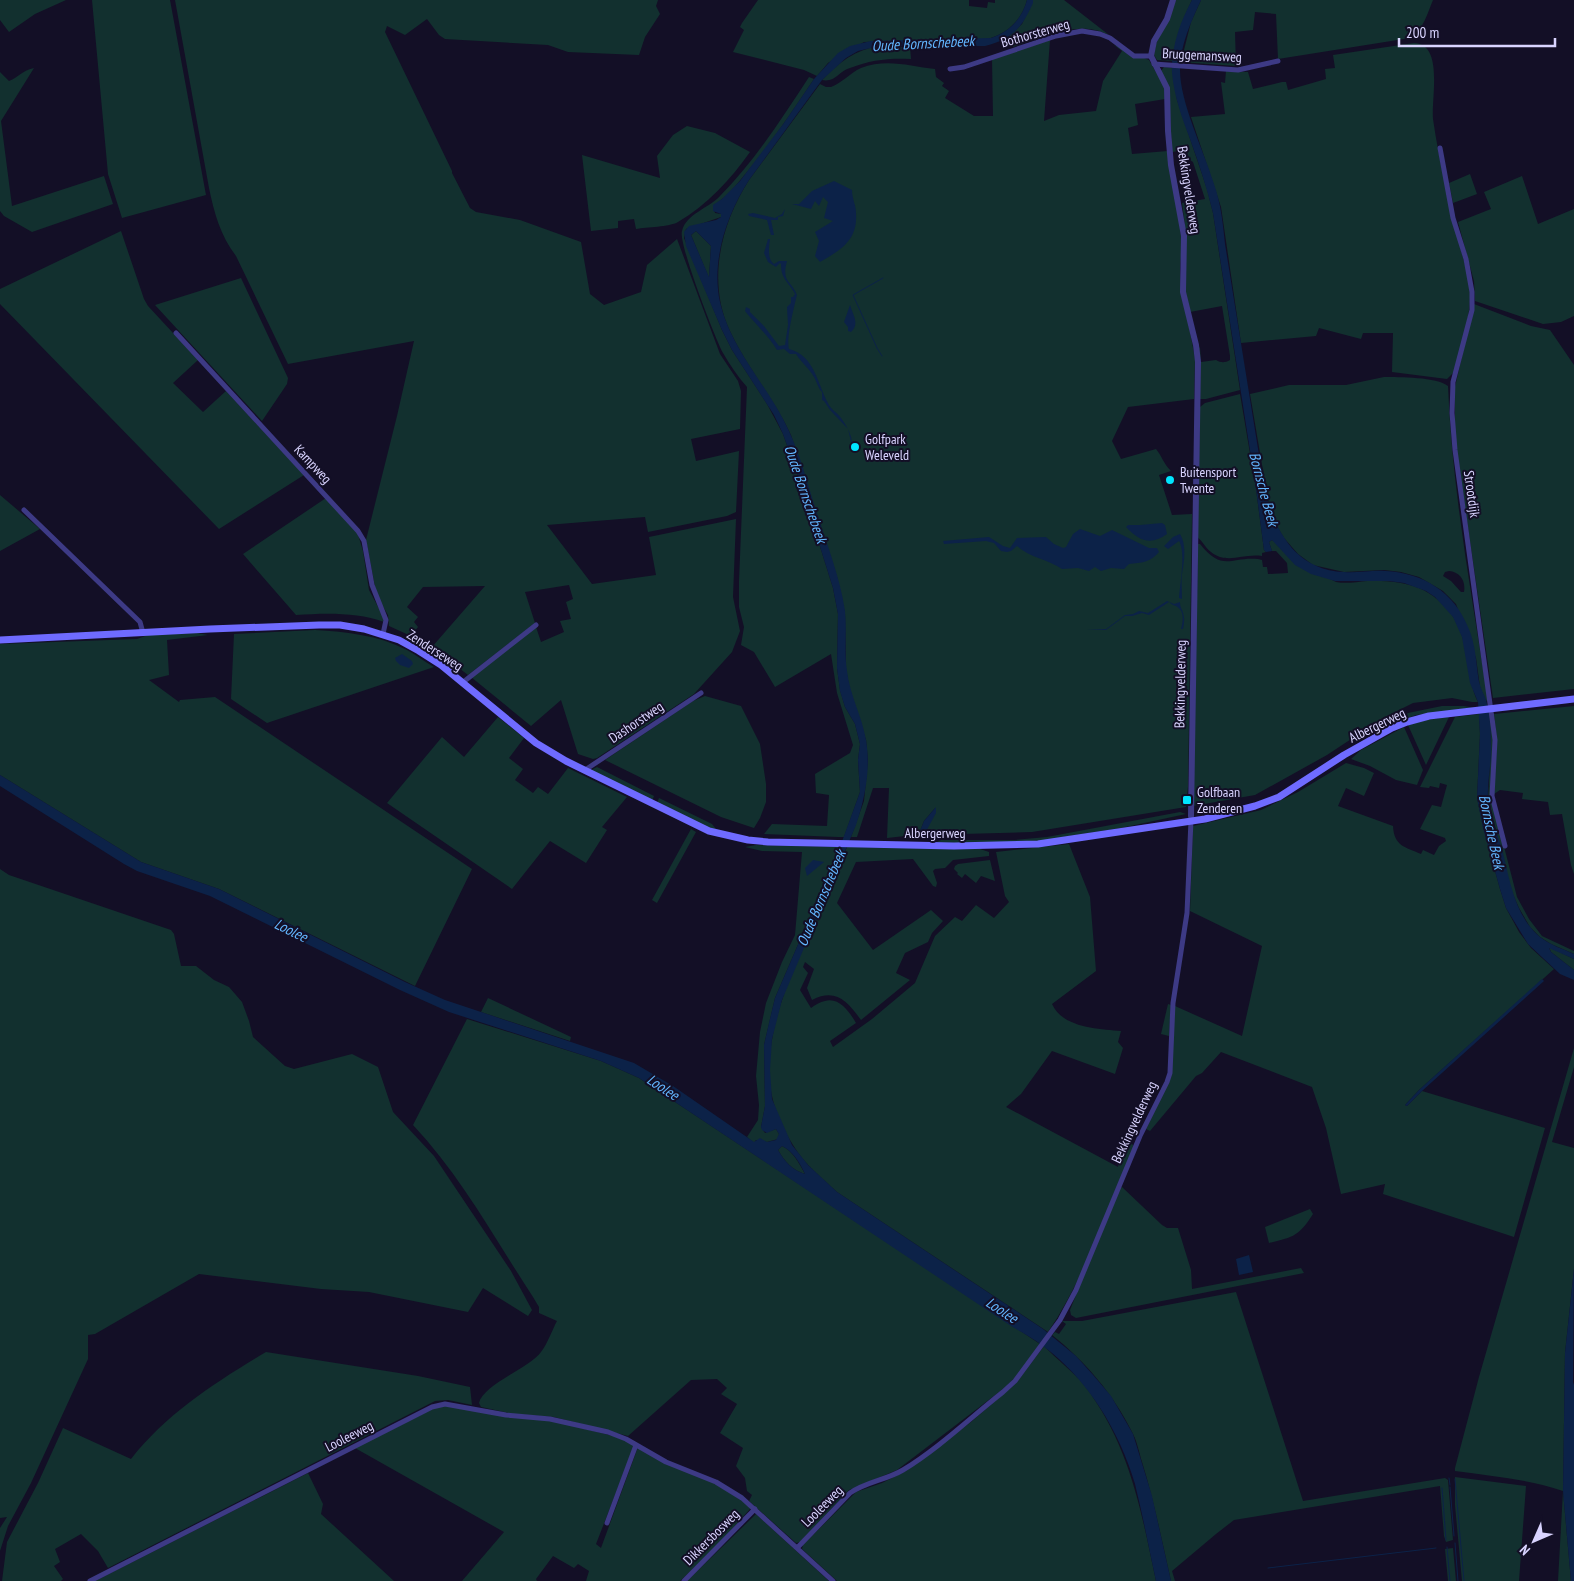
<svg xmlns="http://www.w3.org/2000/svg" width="1574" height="1581" font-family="'PT Sans Narrow',sans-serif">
<rect width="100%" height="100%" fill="#130f26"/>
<path fill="#12302f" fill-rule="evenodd" d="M0 0H66L35 14 9 32 0 20Z
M92 0H170L206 195 122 218 108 174Z
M175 0H658L656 6 660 14 645 37 639 55 568 52 548 45 445 39 439 35 427 19 405 35 387 26 385 32 452 171V173L470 208 476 212 520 220 581 242 590 294 604 305 641 292 647 265 677 239 720 354 738 381 741 391 740 429 691 439 696 461 739 451 736 512 727 516 648 532 645 517 547 525 592 584 656 575 649 537 736 519 733 597 740 631 732 652 694 694 597 758 593 759 578 754 561 700 531 726 471 677 536 627 541 642 564 632 560 621 571 619 566 602 573 599 569 585 525 592 535 623 468 675 432 647 485 586 423 587 407 607 418 617 414 622 418 627 411 636 389 626 388 615 381 603 375 587 366 540 397 416 414 341 288 364 236 256C220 235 214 212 209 188Z
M758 0H969V6L987 8 988 2 995 3V0H1027C1022 20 1006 35 986 39L864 42 828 63 817 76 804 70 733 52 744 30 740 27 742 23Z
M1033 0H1064L1109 35C1079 19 1042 37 1013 47L1008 37 1022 24Z
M1176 0H1192C1182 20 1176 39 1173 61L1157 60 1154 55 1156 44Z
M1201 0H1433C1427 14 1424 29 1410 38L1278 59 1276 14 1255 12 1253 30 1235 32 1236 66 1181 62 1191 22Z
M1050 40 1044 121 1059 115 1096 111 1103 81 1122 51 1114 45 1149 60 1164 86 1165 99 1135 104 1138 125 1128 128 1132 154 1168 151 1178 211 1182 244 1180 269 1181 291 1190 331 1195 359 1194 399 1128 407 1112 441 1121 459 1156 449C1162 456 1163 463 1171 471L1159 475 1172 515 1192 514 1188 787 1186 807 1032 832 924 835 935 808 924 821 920 831 915 832 914 835 887 838 889 788H873L857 837H851L864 801 868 760 866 740 850 691 846 669 845 614 837 577 791 435C774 398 746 367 729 329 707 280 721 224 749 180L820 84 826 87H831C842 83 850 73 861 68 886 58 910 66 935 69L936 77 944 83 942 86 949 91 945 98 974 116H993L992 59Z
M1414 43C1444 44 1431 98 1433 119 1439 162 1450 204 1460 246 1464 263 1471 280 1470 298 1470 320 1459 350 1454 372L1447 379 1392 372 1393 333H1363L1361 339 1319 328 1316 336 1241 343 1221 207 1191 117 1225 114 1221 82 1225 83 1226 71 1248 72 1253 89 1282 82H1286L1288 90 1326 79 1325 69 1335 68 1333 55Z
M879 46 910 47 911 59C888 58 871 60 850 68 839 71 835 83 822 80 839 62 855 50 879 46Z
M1164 67 1172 68 1177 100 1207 189 1213 213 1240 390 1206 399H1200L1198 349 1200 347 1201 362 1216 360C1221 363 1225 363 1230 360V356L1222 306 1190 312 1185 289 1186 234 1182 203 1205 199 1193 162 1190 160 1186 150 1172 152 1170 116 1161 71Z
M34 68 1 121 12 206 104 176 113 204 32 232 4 216 0 211V72L9 81C19 77 21 71 34 68Z
M809 77 814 79C794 109 774 139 751 167 740 181 728 196 713 206L715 213 721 214V217L686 229 684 238 722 330 732 350 767 404 783 434 797 473 833 588 838 614 837 668 840 690 845 707 855 724 860 744 858 760 860 792 844 837H838L764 834 772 824 827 826 829 795 816 793 815 774 850 753 853 745 837 693 831 654 775 687 754 652 741 645 744 627 739 607V581L747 387C738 377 730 365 723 353 715 338 678 243 682 231 686 214 709 208 720 196 755 161 782 118 809 77Z
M687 126 715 133 750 152C731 179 707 205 678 222 669 227 647 227 636 229L634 219 618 221V228L591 231 582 155 660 178 657 156 673 135Z
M1470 174 1477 194 1453 203 1449 183Z
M1522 176 1538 224 1574 209V316L1561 322 1543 324 1475 301 1474 281 1458 222 1491 209 1484 192Z
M121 231 144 299 148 306 198 360 173 383 203 412 226 391 304 475 219 529 0 304V289Z
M696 231 711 246 709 278 691 235Z
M241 278 288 378 287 384 262 421 155 305Z
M1474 304 1531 326 1550 330 1574 365V689L1493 698 1455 439V387Z
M1384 377C1399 377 1437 377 1448 386 1452 491 1472 596 1488 700L1486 701 1480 687 1476 658 1456 604 1443 591 1419 577 1401 572 1384 570 1344 572 1313 565 1298 554 1284 538 1275 523 1269 506 1250 394 1289 385H1346ZM1449 571C1460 572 1466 581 1464 592H1461L1451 581 1443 576 1445 572Z
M1240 394 1256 489 1264 550 1266 552 1262 553V556C1243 553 1227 565 1211 552 1205 548 1203 541 1197 537L1200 407 1205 403Z
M0 495 40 529 0 551Z
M326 498 357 531 363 551 369 590 383 616 384 622C357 612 325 613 296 615L243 554Z
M1272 540C1288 551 1304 561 1320 572 1325 575 1331 580 1336 582 1346 584 1357 582 1367 581 1403 580 1432 585 1454 618 1470 643 1465 675 1478 702H1472L1452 698 1413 703 1383 718 1327 755 1255 795 1193 806 1198 544H1200C1223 573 1231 556 1258 559L1262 560 1263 567H1267L1268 574 1288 573 1287 563 1276 551H1272L1269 542Z
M315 630C347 632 378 635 407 650 416 655 425 662 434 667L267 723 231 699 234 634Z
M197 633 208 635 167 640 169 675 149 680 179 702 180 700 215 697 472 869 415 986 219 889 141 862 0 775V644L137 639 148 635Z
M705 696 741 706 760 744 766 784V802L760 818 754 828 721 817 605 760 693 701Z
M1442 706H1464L1475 708 1416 715 1397 722 1408 713Z
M1574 706V874L1571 865 1562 814 1550 815 1548 802 1522 799 1523 793 1500 790 1494 794V793L1497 740 1494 714Z
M1489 713 1495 747 1491 796 1517 897 1529 919 1542 936 1574 951V954L1551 944 1540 937 1530 927 1519 908 1511 890 1488 798 1491 746Z
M1479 714 1480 734 1477 798 1483 827 1500 889 1506 908 1519 932 1531 948 1554 969 1419 1090 1405 1105 1407 1106 1422 1091 1545 1128 1514 1237 1383 1194 1385 1184 1341 1194 1326 1128 1312 1087 1221 1052 1202 1073 1196 1076 1150 1131 1146 1129 1170 1078 1175 1006 1242 1036 1262 946 1190 911 1193 826 1261 810 1298 792 1346 763 1364 768 1374 773 1364 796 1346 788 1338 806 1393 826C1394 846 1405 847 1421 854L1423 850 1434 855 1439 846 1446 841 1445 838 1420 829 1432 805 1441 807 1447 785 1440 783 1439 788 1430 786 1429 788 1420 787 1455 717Z
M498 717 524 738 509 758 523 769 515 780 533 793 538 787 548 794 568 768 627 797 602 827 607 830 586 863 550 841 512 889 387 803 442 737 464 757Z
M1449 717 1426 765 1408 725 1426 720Z
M1404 727 1423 770 1417 785 1396 780 1370 766 1351 759 1361 750Z
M597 767 654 796 652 801 591 770Z
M659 798 712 824 719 833 657 803Z
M1180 812 1186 814 1121 828 1063 837 1036 843H935L941 840H1014L1047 837Z
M691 829 696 832 657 903 652 900Z
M1069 844 1090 897 1096 971 1052 1004C1063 1028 1098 1029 1121 1031L1118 1042 1123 1048 1115 1074 1052 1051 1021 1094 1006 1107 1118 1167 1120 1157 1127 1144 1131 1143 1134 1146C1108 1208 1086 1276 1048 1332L837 1192C821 1177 804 1164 793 1145 782 1128 772 1105 770 1084 765 1027 792 972 815 921 826 896 836 872 847 847L980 849 989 852V856L953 860 945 868 935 869 933 871 937 883 936 887 933 886 913 859 856 862 837 903 873 950 931 910 943 921 932 933 928 942 905 953 896 973 910 980 861 1020C847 1001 836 988 812 1000L807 988 814 969 805 962 803 967 808 973 800 990 811 1008C815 1005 820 1002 825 1001 840 997 850 1013 856 1023L830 1041 833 1047 872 1019 915 983 935 936 955 917 962 921 976 905 994 918 1009 902 1005 896 996 852Z
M756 845 840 847 775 998 764 1045 765 1106 761 1127 765 1133 776 1129 779 1134 778 1139 767 1142 756 1140 754 1143 747 1137 758 1120 759 1105 756 1076 760 1032 766 1003 782 962 795 935 802 852 762 851 745 847Z
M990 860 995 881 981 876 976 883 965 874 962 878 957 874 958 873 954 869 955 866 958 864Z
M0 869 9 875 171 930 174 934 181 966H196L214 980 229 987 242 1002 249 1021 253 1037 285 1066 294 1069 352 1054 378 1067 393 1112 434 1156 511 1271 532 1310 528 1316 483 1288 468 1312 369 1292 321 1289 199 1274 95 1334 88 1335V1359L31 1483 8 1526 0 1551V1528L7 1517 0 1518Z
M1549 947 1574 959V970L1551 952Z
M488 998 571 1037 570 1041 481 1012Z
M1168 1004 1171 1005 1169 1036 1161 1034Z
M467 1019 601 1061 639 1078 1040 1344 1020 1372 1007 1386 897 1470 849 1490 800 1542 796 1543 749 1501 752 1495 747 1491 745 1478 736 1466 743 1448 720 1433 737 1404 721 1394 727 1388 717 1379 691 1380 628 1436 554 1417 514 1414 481 1407 479 1403C483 1385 529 1368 541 1352 548 1343 552 1330 557 1321L539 1313V1307L533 1297C495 1239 461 1176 413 1125Z
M1574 1048V1067L1552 1142 1574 1148V1269L1565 1353 1563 1491 1571 1581H1558L1563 1491C1528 1479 1491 1476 1455 1471V1468L1479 1377Z
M782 1146C793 1151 799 1163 805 1174 792 1170 785 1162 778 1150Z
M1122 1187 1162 1225 1167 1228H1178L1191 1270 1192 1289 1301 1268 1304 1273 1076 1318 1071 1315 1070 1310 1119 1188Z
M1310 1209 1313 1214C1299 1236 1294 1237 1269 1243L1265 1227Z
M1236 1292 1303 1501 1445 1478 1448 1480 1453 1540 1446 1542 1444 1536 1440 1486 1234 1520 1216 1534 1172 1571 1175 1581H1171C1162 1541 1154 1501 1142 1462 1139 1452 1137 1441 1132 1432 1114 1395 1085 1361 1052 1335L1055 1332 1059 1334 1066 1324 1062 1321H1082Z
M1044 1346C1057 1360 1073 1371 1085 1386 1130 1446 1141 1510 1156 1581H837L802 1549 803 1545 856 1492 882 1483 906 1471 971 1422 1017 1382Z
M266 1352 418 1376 470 1387 472 1405 448 1400 435 1401 108 1568 98 1551 81 1534 55 1549 60 1562 54 1566 63 1579 61 1581H2L7 1542 38 1483 63 1428 131 1459C167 1413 216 1382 266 1352Z
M440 1405 554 1421 621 1438 635 1444 596 1544 601 1548 638 1447 713 1482 749 1505 750 1509 717 1546 680 1581H586L589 1571 578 1564 574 1568 553 1556 536 1579 537 1581H462L504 1532 355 1448Z
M308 1473 323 1504 321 1514 394 1581H95Z
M1455 1477 1526 1486 1519 1581H1462L1455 1505Z
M756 1514 829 1581H687Z
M1453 1548 1456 1581H1448L1445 1549Z"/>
<path fill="#0c2248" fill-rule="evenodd" d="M1027 0H1033V3C1022 28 1012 39 985 46H879L858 51 846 58 822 80 749 180C727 214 711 260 720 302 731 350 769 387 789 431 801 457 808 486 817 513 827 545 840 577 845 611 847 631 844 651 847 671 850 696 862 716 866 740 871 769 865 798 856 825L782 1000 772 1039 770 1070 772 1099 792 1145 808 1165 837 1192 1043 1329 1076 1356 1094 1376 1111 1396 1133 1434 1152 1496 1171 1581H1156C1149 1549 1143 1516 1135 1484 1120 1432 1087 1378 1043 1346 1033 1338 1021 1332 1011 1326L639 1078 601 1061 449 1012 400 990 210 896 137 871 124 864 0 786V775L141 862 219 889 405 982 445 1000 634 1063 673 1086 754 1142 760 1138 767 1142 776 1140 779 1134 776 1129 767 1133 762 1130 761 1127 765 1106 764 1045 769 1023 775 998 840 847 860 792 858 760 860 744 855 724 845 707 840 691 837 668 838 614 833 588 797 473 783 434 774 415 732 350 722 330 686 246 684 232 689 226 716 220 721 217V214L713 211V205L722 199 740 181 784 123 814 79 838 53 850 46 871 41 991 38C1009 32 1022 19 1027 0ZM696 231 711 246 709 277 691 235ZM782 1146C793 1151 800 1163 805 1174 792 1170 785 1162 778 1150Z
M1192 0H1201C1191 22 1180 45 1180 70 1180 103 1204 151 1214 184 1221 204 1223 224 1225 244L1264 486C1274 529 1294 570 1344 572 1358 573 1372 570 1386 571 1423 573 1454 592 1468 627 1476 644 1476 664 1479 682 1481 689 1484 694 1486 700 1490 714 1491 730 1491 745 1492 762 1487 780 1488 798 1489 814 1497 833 1502 849 1510 880 1514 915 1540 937 1550 945 1563 949 1574 954V959L1549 948 1551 952 1574 970V980L1560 974 1528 944 1506 908 1500 889 1483 828 1477 798 1480 734 1478 702 1470 683 1462 637 1453 617 1435 597 1426 591 1404 583 1389 581H1335L1311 574 1295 565 1272 540 1269 542 1272 551 1266 552 1264 550 1256 489 1213 213C1207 188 1199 164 1190 139 1182 118 1174 96 1172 73 1171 47 1180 22 1192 0Z
M834 181 852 190C852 199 856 205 856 213 858 240 841 250 820 262L815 256 819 241 815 232 833 221 824 218 828 202 823 197 819 206 815 201 811 209 792 204H799L812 191Z
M785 209 783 216 778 217V220H771L774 235H771L767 220 749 216 748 214 753 213 775 218 782 214Z
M768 239H770C769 247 767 259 774 264L779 261H787C781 283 792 281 797 295 794 307 786 339 789 349 815 356 817 383 828 403 831 410 837 412 841 418 847 426 853 437 852 446L848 429 830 410 824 401 822 400V392C818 388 817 382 814 377 809 368 801 362 796 354H790L784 349 777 350C769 336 755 324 745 311L746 307 750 309V312L764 326 779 346 785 345 788 325 787 307 791 303V297H793L795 294C789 282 781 280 781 264L780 263 776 267 768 262 764 253Z
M850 305C853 315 860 324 851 332L848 331V327L844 322Z
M1162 523 1165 525 1167 534C1151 546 1139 541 1126 527L1128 525H1140Z
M1080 529 1100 536 1112 530 1149 548H1157L1159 552C1151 562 1141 563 1129 564L1124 569 1111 568 1101 571 1095 567 1089 571 1078 568 1062 569C1048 559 1030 558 1017 546L1011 551 1007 552 1001 551 994 543 986 541 944 544 943 541 989 537 1003 546 1010 548 1017 538 1046 537 1054 544 1063 548 1066 547 1073 534Z
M1180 534C1187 545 1184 562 1182 574 1181 583 1182 591 1182 599L1179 598C1180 584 1186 552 1179 541L1168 549 1164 546 1173 537Z
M1167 601 1174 604 1180 602C1180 608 1182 608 1183 613 1185 619 1184 624 1183 629H1181C1183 621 1185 611 1176 606 1173 605 1171 604 1169 602L1149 615 1142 613 1132 616H1125L1106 630 1087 629H1106L1125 615 1133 614 1139 611 1148 613Z
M402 654 412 661 413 664 409 668 400 665 396 661 395 658Z
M936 807V813L924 835H914L915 832 920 831 924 821Z
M813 860 824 862 807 876 805 868Z
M1542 979 1544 981 1422 1091 1407 1106 1405 1105 1419 1090Z
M1249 1255 1253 1272 1239 1275 1236 1259Z
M1574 1269 1573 1382 1574 1385V1581H1571L1563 1491 1565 1353Z"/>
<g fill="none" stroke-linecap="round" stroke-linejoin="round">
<path stroke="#0c2248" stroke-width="1" d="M882 356 877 348 853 295 883 278
M1449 1478 1450 1485
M1455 1479 1464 1581
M1450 1487 1454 1536
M1442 1488 1446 1540
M1455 1543 1458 1581
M1447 1547 1450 1581
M1268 1568 1436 1548"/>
<path stroke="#3d3a85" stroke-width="5" d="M1154 64 1238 70 1278 61
M950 69 964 67 1056 36 1082 31 1100 34 1110 38 1134 56H1151
M1440 148 1453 218 1466 259 1472 292V310L1453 382 1452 413 1455 450 1495 740 1492 796 1505 846
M176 333 358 531 364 541 372 585 386 620 383 634
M24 510 140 622 143 633
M462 683 536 625
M585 770 701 693
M607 1523 636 1445
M798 1547 850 1493C866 1482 886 1480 903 1470 939 1448 970 1418 1003 1392L1015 1381 1060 1320 1076 1290 1140 1136 1167 1082 1170 1073 1173 1003 1187 913 1191 820
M90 1581 432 1407 445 1404 506 1415 550 1419 608 1432 626 1439 666 1462 716 1482 742 1498 833 1581
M684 1581 755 1509"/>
<path stroke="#3d3a85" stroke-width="6" d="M1173 0 1167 19 1154 41 1151 56 1167 88 1168 131 1171 165 1184 236 1183 292 1196 345 1198 362 1191 816"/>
<path stroke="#6f6bff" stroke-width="7" d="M0 640 210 629 319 625H340L364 629 399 640 419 651 441 665 536 743 566 761 709 831 748 840 768 842 954 846 1038 844 1205 819 1255 806 1279 797 1344 755 1392 728 1407 722 1429 716 1574 699"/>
</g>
<g fill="#00e5ff" stroke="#130f26" stroke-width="2">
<circle cx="855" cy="447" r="5"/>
<circle cx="1170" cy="480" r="5"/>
<rect x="1182" y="795" width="10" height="10" rx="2.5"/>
</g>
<g text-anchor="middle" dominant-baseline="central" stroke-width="4" stroke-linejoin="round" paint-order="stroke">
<g font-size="14" fill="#d9d4ff" stroke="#130f26">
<text transform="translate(1035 33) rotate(-16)">Bothorsterweg</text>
<text transform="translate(1202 55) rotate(3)">Bruggemansweg</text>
<text transform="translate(1189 190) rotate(81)">Bekkingvelderweg</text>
<text transform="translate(313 464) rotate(47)">Kampweg</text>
<text transform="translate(1472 494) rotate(82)">Strootdijk</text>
<text transform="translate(435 650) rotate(33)">Zenderseweg</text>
<text transform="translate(1180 684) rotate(-89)">Bekkingvelderweg</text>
<text transform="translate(636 722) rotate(-34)">Dashorstweg</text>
<text transform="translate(1377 725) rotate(-26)">Albergerweg</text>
<text x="935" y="833">Albergerweg</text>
<text transform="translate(1134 1122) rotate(-65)">Bekkingvelderweg</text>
<text transform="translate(349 1436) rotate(-27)">Looleeweg</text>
<text transform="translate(822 1506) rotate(-45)">Looleeweg</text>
<text transform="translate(711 1537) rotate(-45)">Dikkersbosweg</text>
</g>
<g font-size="14" fill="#d9d4ff" stroke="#130f26" text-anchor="start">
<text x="865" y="439">Golfpark<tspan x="865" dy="16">Weleveld</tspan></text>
<text x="1180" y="472">Buitensport<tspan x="1180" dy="16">Twente</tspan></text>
<text x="1197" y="792">Golfbaan<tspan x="1197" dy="16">Zenderen</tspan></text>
</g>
<g font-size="15" font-style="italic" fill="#62b6ff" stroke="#130f26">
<text transform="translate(923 43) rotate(-3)">Oude Bornschebeek</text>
<text transform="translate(1264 489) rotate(75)">Bornsche Beek</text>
<text transform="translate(806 494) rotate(71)">Oude Bornschebeek</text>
<text transform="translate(1492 832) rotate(78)">Bornsche Beek</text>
<text transform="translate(821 898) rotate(-67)">Oude Bornschebeek</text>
<text transform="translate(291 930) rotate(26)">Loolee</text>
<text transform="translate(663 1087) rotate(33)">Loolee</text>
<text transform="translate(1002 1310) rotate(33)">Loolee</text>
</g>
</g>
<g transform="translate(1534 1541) rotate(225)" stroke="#130f26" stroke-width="4" paint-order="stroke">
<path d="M0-4L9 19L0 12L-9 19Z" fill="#d9d4ff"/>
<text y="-8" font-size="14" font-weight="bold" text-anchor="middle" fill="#d9d4ff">N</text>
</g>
<path d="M1399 38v8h156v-8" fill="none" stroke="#d9d4ff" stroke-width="2.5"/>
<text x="1406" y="38" font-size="15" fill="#d9d4ff" stroke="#130f26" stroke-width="4" paint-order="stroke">200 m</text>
</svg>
